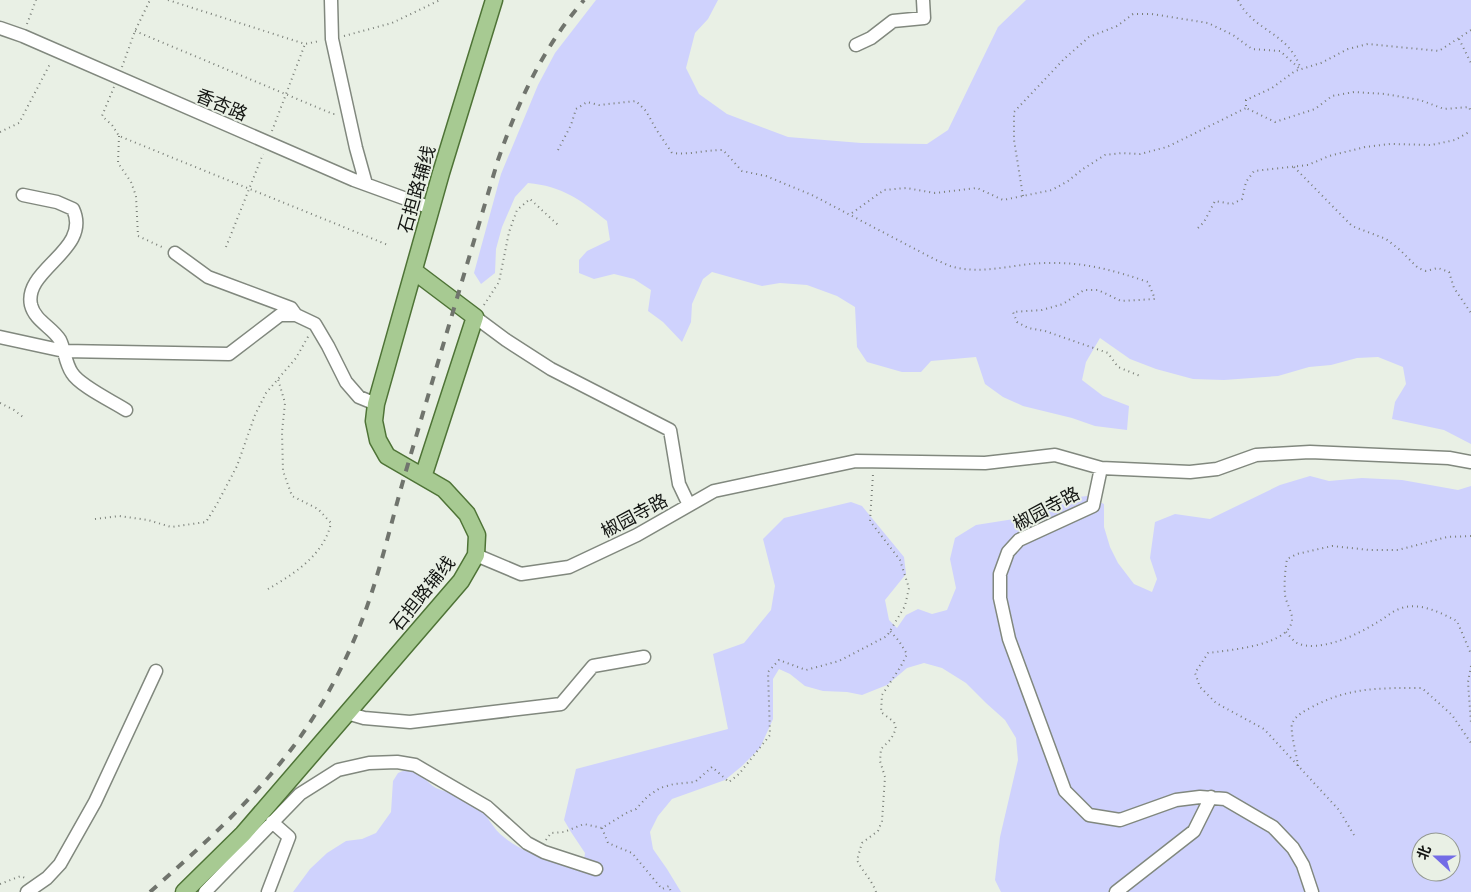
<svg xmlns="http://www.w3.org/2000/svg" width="1471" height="892" font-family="Manrope,'Noto Sans SC',sans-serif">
<rect width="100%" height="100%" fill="#e9f0e5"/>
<path fill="#cfd2fd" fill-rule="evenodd" d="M596 0H718L708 19 695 33 686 68 699 94 727 114 788 137 861 143 927 144 948 130 998 27 1026 0H1471V444L1444 430 1392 419 1395 402 1406 384 1403 367 1378 357 1357 358 1331 365 1309 367 1278 376 1224 380 1193 379 1156 369 1130 359 1100 338 1086 362 1082 380 1103 396 1129 406 1127 430 1095 426 1072 418 1023 406 1003 397 985 384 976 357 931 361 921 372H902L867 362 857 347 855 307 837 296 807 285 780 283 762 286 712 272 703 279 692 304 691 322 682 342 663 322 648 311 651 290 634 279 614 274 594 279 579 273V260L587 251 610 240 607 221C581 200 562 186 528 183L515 197 502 227 496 249 495 273 481 284 474 273 501 174 538 85 555 53Z
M1310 476 1329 481 1362 478 1402 480 1458 490 1471 486V892H1001L995 880 1000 837 1018 760 1016 738 1005 720 986 703 966 683 942 668 924 663 907 668 887 685 862 695 847 692 823 691 805 686 790 674 779 669 773 679V719L760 748 742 766 725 780 672 799 658 816 650 832 653 849 667 869 681 892H293L310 869 327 853 346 841 362 839 376 833 391 812 393 781 398 773C403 771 407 769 412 770 423 773 427 783 436 788 449 794 464 793 475 803 487 813 492 829 505 838 527 856 556 861 583 866L585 853 571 832 564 820 576 769 728 729 713 654 744 643 771 610 775 586 763 539 784 518 851 502 862 506 904 557 906 574 885 600 889 620 897 628 906 615 918 609 932 614 947 610 956 588 950 559 955 538 976 525 1014 519 1044 511 1071 498 1087 496 1104 504V527L1110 547 1118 563 1134 584 1152 592 1157 579 1150 558 1155 522 1175 514 1210 519 1280 485ZM1421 842H1451V872H1421Z"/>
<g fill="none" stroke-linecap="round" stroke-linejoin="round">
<defs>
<path id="minor" d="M331 0 332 39 356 148 366 184
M0 28 23 36 354 180 431 208
M856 45 871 38 893 21 924 18 923 0
M23 195 57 202 73 209C92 250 23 269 31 305 35 321 52 327 60 340 65 350 65 363 72 373 80 386 112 401 126 410
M175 253 208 277 291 308 296 315
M475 317 506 340 551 369 670 430 679 484 689 505
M0 337 64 351 229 354 280 315H296L315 324 328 346 346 382 359 397 376 404
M1101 468 1190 472 1217 469 1256 455 1310 452 1449 458 1471 462
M476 555 521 574 569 567 637 535 714 491 856 461 985 463 1055 455 1101 468 1093 506 1019 540 1008 552 1000 574V598L1009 639 1065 791 1089 815 1120 820 1176 800 1200 797 1225 799 1273 827 1293 848 1303 865 1312 892
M347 713 364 718 410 722 561 704 593 666 644 657
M27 892 47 878 60 864 95 802 156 671
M205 892 300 794 338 770 369 763 397 762 415 765 487 807 527 843 544 852 596 869
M268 892 289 837 272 822
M1116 892 1194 831 1211 797"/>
<path id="major" d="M414 271 475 317 423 477
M184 892 243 834 461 581 476 555 477 535 467 514 444 489 387 456 378 440 374 421 376 404 441 173 494 0"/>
</defs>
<use href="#minor" stroke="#81887e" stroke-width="15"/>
<use href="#major" stroke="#4e7336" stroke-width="19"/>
<path stroke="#7a7f78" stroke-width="2" stroke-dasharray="1 4" stroke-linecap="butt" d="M168 0 305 44 320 41
M1238 0C1253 31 1288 32 1300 67
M27 24 36 0
M1471 30 1439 51 1368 44 1348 49 1321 63 1295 71 1272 88 1246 100V108L1275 122 1315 109 1332 96 1354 92 1385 94 1420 100 1444 109 1469 107 1471 112
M135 31 333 114H336
M344 36 392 23 440 0
M1459 39 1471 63
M122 67 135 31 150 0
M114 87 102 116 112 125 119 136 388 245
M272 131 305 44
M0 132 19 123 51 62
M119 136 118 163 131 182 136 196 138 236 164 248
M558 150 571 125 576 109 587 102 599 105 636 101 646 111 656 129 672 153C691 155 704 150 723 150L742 171 766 176 812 195 936 260C942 262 948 266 954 267 984 275 1017 263 1047 263 1084 262 1113 270 1148 282L1155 299 1121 301 1098 290H1084L1063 304 1042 310 1013 312 1017 322 1028 328 1045 331 1108 353 1118 367 1140 376
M1294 167 1352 226 1386 239 1400 250 1418 268 1426 271 1438 268 1449 272 1454 288 1471 313
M1023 196 1014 140V112L1064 59 1089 37 1117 26 1133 14H1152L1208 23 1233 35 1252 49 1280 51 1300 69
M852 213 884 190 906 188 935 193 977 188 1003 200 1052 190 1068 181 1083 169 1105 155 1122 153 1140 154 1167 147 1246 108
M1198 228 1204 222 1215 201 1232 204 1242 199 1246 182 1254 171 1308 165 1329 156 1365 147 1390 144 1431 145 1455 140 1471 131
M226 247 263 154
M484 305 499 282 509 232 517 210 530 199 558 225
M0 403 14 410 23 417
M95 519 119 516 148 520 171 527 206 522 217 504 237 466 255 415 266 393 296 358 309 335
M268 589C294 574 324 555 331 523L318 509 292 496 283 471 282 432 285 403 278 379
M1286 632C1289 635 1293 641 1297 643 1319 653 1357 635 1376 623 1384 619 1391 612 1399 609 1418 601 1439 612 1457 621L1471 654
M1471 666 1468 682 1471 723
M1298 766C1297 756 1290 732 1292 724 1295 715 1308 709 1316 705 1351 687 1383 688 1422 688L1452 715 1471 743
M602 828 608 843 632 853 662 889 669 886 671 892
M1354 835 1339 810 1264 729 1216 703 1200 687 1195 673 1208 653C1228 650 1294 646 1292 617 1291 610 1286 602 1285 595 1284 583 1285 571 1287 559L1297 554 1332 546 1370 550H1398L1447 537 1471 536
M546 840 551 833 564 832 584 824 602 828 628 812 636 809 648 796 660 788 674 784 695 782 712 767 729 782 739 774 770 735 768 672 779 660 806 670 839 661 887 636 905 606 909 588 900 560 870 521 873 474
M0 884 21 876 25 878
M876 892C872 880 862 871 857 860L862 843 878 831 882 821 885 777 880 761 881 749 891 739 896 729 894 722 881 712 882 695 901 666 907 654 899 641 890 631"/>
<use href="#minor" stroke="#fff" stroke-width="12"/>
<use href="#major" stroke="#a7ca92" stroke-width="16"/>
<path stroke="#70746d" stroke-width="4" stroke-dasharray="9 9" stroke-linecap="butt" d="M150 892C201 847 252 801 293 747 322 708 347 661 364 615 382 566 393 514 408 464 438 362 468 261 498 160 519 100 542 49 584 0"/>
</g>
<g text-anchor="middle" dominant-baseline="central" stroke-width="4" stroke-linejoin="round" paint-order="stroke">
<g font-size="18" fill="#131512" stroke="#e9f0e5">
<text transform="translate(222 104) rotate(23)">香杏路</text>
<text transform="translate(416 189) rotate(-74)">石担路辅线</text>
<text transform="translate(1046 508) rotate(-28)">椒园寺路</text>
<text transform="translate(634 515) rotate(-28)">椒园寺路</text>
<text transform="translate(422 593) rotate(-51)">石担路辅线</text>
</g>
</g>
<g transform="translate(1436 857) rotate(291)"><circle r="24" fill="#e9f0e5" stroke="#939891"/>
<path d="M0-4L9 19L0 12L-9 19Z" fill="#736ce6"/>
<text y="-8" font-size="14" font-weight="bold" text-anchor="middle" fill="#131512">北</text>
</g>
</svg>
